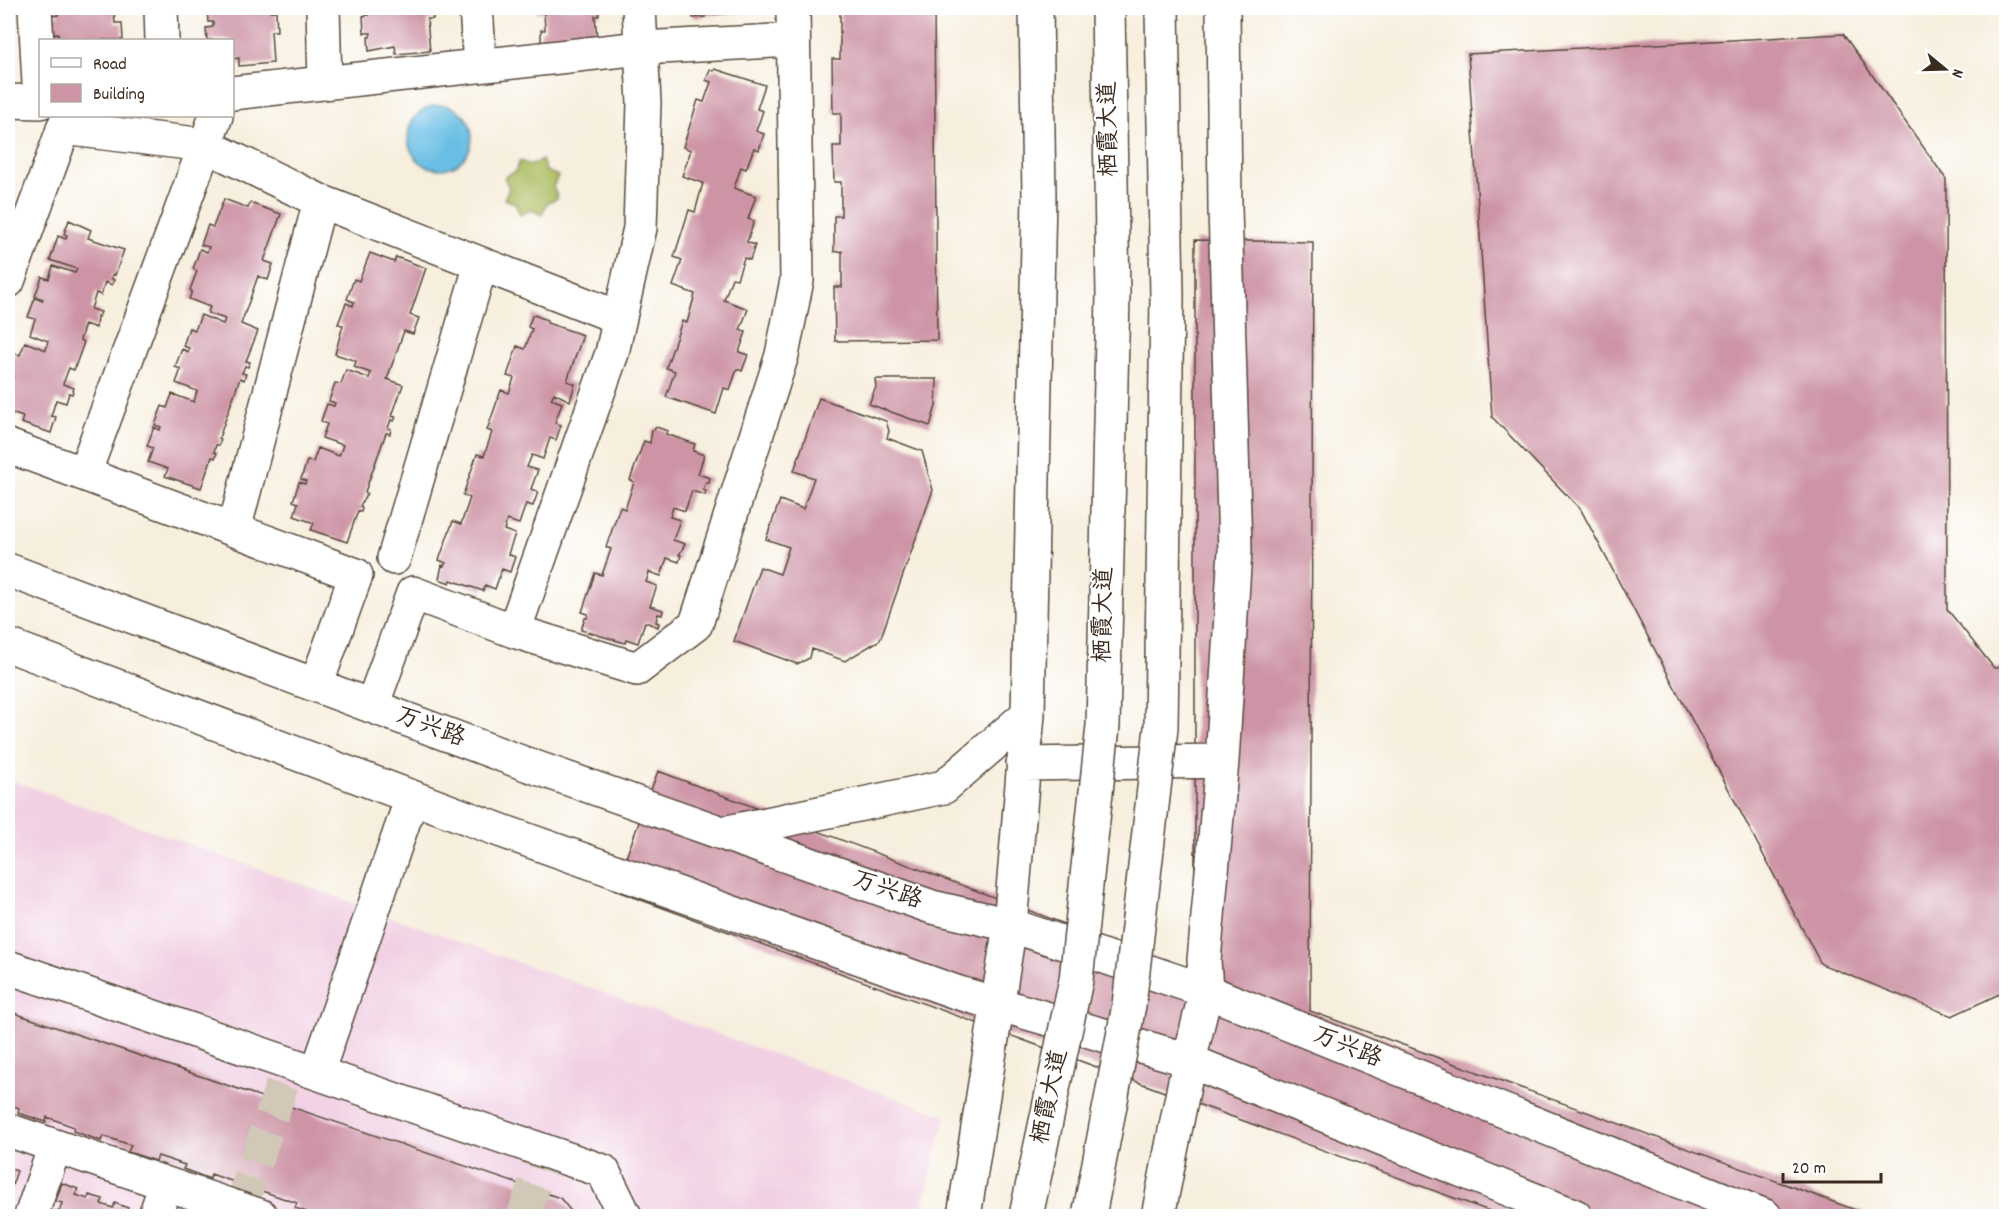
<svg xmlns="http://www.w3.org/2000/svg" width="2014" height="1224" font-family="Dekko,'LXGW WenKai TC',sans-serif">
<rect width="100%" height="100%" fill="#fff"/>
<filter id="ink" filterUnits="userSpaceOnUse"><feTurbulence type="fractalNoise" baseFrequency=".0167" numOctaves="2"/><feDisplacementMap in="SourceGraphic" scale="12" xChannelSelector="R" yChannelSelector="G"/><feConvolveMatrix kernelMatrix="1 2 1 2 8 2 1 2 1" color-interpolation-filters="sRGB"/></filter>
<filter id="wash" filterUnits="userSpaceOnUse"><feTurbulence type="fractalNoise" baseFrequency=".008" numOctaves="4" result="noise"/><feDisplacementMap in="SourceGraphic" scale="24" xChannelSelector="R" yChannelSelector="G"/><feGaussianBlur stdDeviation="1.35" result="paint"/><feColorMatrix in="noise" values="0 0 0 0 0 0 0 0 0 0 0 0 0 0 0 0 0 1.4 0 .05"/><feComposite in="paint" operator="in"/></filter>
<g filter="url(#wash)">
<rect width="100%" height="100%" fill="#f7efde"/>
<path fill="#f1d0e3" d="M8 779 946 1116 920 1216H8Z"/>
<path fill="#abbb5e" stroke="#73723e" stroke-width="1.5" d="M542 160 546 171 558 176 553 187 558 198 547 203 542 215 531 210 520 215 515 203 504 199 509 188 504 177 515 172 520 161 531 165Z"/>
<path fill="#67bee4" stroke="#517481" stroke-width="1.5" d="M408 137a32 32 0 1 1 64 0a32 32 0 1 1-64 0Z"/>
<g id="blocks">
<path fill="#cd94a6" d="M52 8H114L115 23H122L123 40H59L58 33 54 34 52 16 58 15V11L52 12Z
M207 8H269L270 11H276L277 31H271L273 63 239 66V58L232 59V40H207L206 28 213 27V22H208Z
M364 8H432L433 19H427L430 51 396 54 395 46 369 51 368 37H370L371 33H364L363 16 369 15V9L364 10Z
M536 8H599V16H595L597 38 541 42V30H545L544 12 536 13Z
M692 8H747L748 12 705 15V17L693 18Z
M840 8H934L937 340 835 341 834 287H842V251L834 252V216H841V182H834L833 146H841V113H833L832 59H840Z
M1843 34 1946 179 1947 609 1994 668 2006 667V991L1952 1016 1821 964 1581 510 1492 417 1468 54Z
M715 69 765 85 757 109 763 111 756 131 764 134 759 150 754 148 746 169 741 167 734 188 756 196 748 219 754 221 747 242 755 245 750 260 744 258 737 279 732 278 724 300 748 309 740 330 746 332 739 352 748 355 742 371 737 369 730 390 724 388 716 414 666 397 675 371 666 368 682 321 687 323 695 294 673 286 682 260 674 257 689 210 695 212 703 183 682 176 691 150 683 147 698 100 704 102 711 82 706 80 710 70 714 71Z
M224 199 248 208 250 203 281 214 264 261 273 264 268 280 258 276 241 324 258 331 246 361 250 362 248 367 245 366 242 373 246 374 244 380 240 378 219 438 221 439 219 445H216L214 452 217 453 215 458 212 457 201 488 165 476 168 469 148 462 153 448 147 446 154 427 160 430 161 427 155 425 162 406 167 408 172 394 194 402 197 391 176 383 181 369 175 367 182 349 188 352 189 348 183 346 189 328 195 330 201 315 223 324 225 319 208 313 210 307 189 299 192 291 190 290 197 271 193 269 200 249 207 252 209 247 201 245 208 225 213 227Z
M69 220 91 230 88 238 124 250 115 275 113 274 111 278 114 280 112 285 105 282 101 295 96 293 91 309 101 312 99 317 97 316 96 328 85 324 80 340 84 342 74 370 69 368 63 384 74 388 72 394 69 393 66 403 56 400 51 416 56 417 51 433 21 423 23 417 11 413 10 417 8 416V375L13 377 14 375 8 372V369L14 353 20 355 25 342 46 350 48 341 30 334 35 319 28 317 35 298 42 301 43 299 35 296 42 277 49 279 53 266 75 273 77 269 50 260 58 236 66 239 67 235 64 234Z
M1195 240 1313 242 1310 1011 1872 1216H1503L614 890 658 771 1195 973Z
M370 253 394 262 396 257 426 268 410 315 419 318 413 334 404 331 387 379 403 385 392 416 396 417 394 421 391 420 388 428 391 429 390 434 386 433 365 492 367 493 360 506 362 507 361 512 358 511 347 542 311 530 314 523 294 516 298 503 293 501 299 482 305 484 306 481 301 479 307 461 313 462 318 448 339 456 343 445 322 438 327 424 321 421 327 404 334 406 335 403 329 401 335 383 341 384 346 370 369 378 371 373 354 367 356 361 335 354 343 325 338 324 346 303 353 306 354 302 347 299 354 279 359 281Z
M534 315 547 320V323L583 335 567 381 575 384 570 401 554 393 551 399 562 403 555 423 561 425 556 440 550 438 543 459 532 455 527 467 538 470 531 489 538 492 533 506 526 504 519 524 507 520 504 530 515 534 508 554 515 557 510 572 502 569 495 589 485 585 483 591 451 580 450 583 439 579 442 565 444 566 446 563 439 560 453 521 461 524 470 498 463 495 477 454 484 456 492 432 487 430 501 390 509 393 514 378 507 376 517 346 525 349 532 329 528 327 532 316Z
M875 379H937L936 406 930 426 869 404 876 387Z
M819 398 886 421 889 431 887 438 922 451 933 490 880 640 845 661 812 649 810 658 797 664 734 641 760 567 780 574 789 547 766 539 780 500 803 509 814 478 794 471Z
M656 427 668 431 666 434 695 444 693 451 704 455 698 474 710 478 709 483 706 482 703 490 706 491 705 495 692 491 685 511 673 507 670 517 680 520 673 540 685 544 679 555H681L679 562 667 558 661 576 649 572 646 582 657 586 650 606 663 610 662 615 658 614 656 622 659 623 658 627 645 622 638 643 626 639 625 643 581 630 585 618H587L588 614 582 612 595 573 602 575 611 549 606 547 620 507 625 509 634 482 630 480 644 441 650 443 652 430H654Z
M8 1011 560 1198 575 1216H335L321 1212 319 1216 295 1208 297 1203 256 1189 254 1194 238 1188 240 1184 211 1174 210 1179 183 1169 185 1165 158 1156 156 1161 128 1152 131 1145 103 1136 101 1141 73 1131 74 1127 47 1117 46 1122 18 1113 19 1108 8 1104Z
M8 1168 17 1171 10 1191 8 1190Z
M62 1183 78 1189 76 1195 88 1199 89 1195 103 1199 101 1204 113 1208 115 1203 128 1208 125 1216H53L55 1211 59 1212 62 1203 56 1201Z"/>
</g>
</g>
<g filter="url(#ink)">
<use href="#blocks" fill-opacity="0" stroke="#57483b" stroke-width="1.5"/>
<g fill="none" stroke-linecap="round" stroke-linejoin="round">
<path stroke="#d1c8b8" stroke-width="33" stroke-dasharray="33 16" stroke-linecap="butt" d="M240 1209 289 1064
M523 1216 546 1152"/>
<defs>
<path id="minor" d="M35 8 40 102
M161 8 162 40
M323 8 325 82
M476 8 480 66
M232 93 641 48 793 40
M8 101 40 102
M63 128 205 145 320 201
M8 281 68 116
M8 446 356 575 316 685
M84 474 216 116
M234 530 320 201 620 318
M394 558 481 264
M514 631 637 669 696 624 782 355 797 280 793 8
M372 706 413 593 514 631 612 353 640 228 644 103 639 8
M8 967 603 1171 625 1216
M317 1073 412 797
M8 1130 261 1216
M31 1216 55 1146
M155 1216 166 1184"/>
<path id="major" d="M8 570 526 764 932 907 1010 925 1206 991 1765 1216
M8 645 502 831 956 992 1182 1058 1575 1216
M1023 764 1222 761
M723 833 944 787 1028 714
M964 1216 1010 925 1028 714 1039 196 1036 8
M1158 1216 1189 1061 1206 991 1204 960 1222 761 1235 550 1225 208 1223 8"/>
</defs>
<use href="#minor" stroke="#57483b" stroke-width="36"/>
<use href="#major" stroke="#57483b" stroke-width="36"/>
<use href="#minor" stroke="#fff" stroke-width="33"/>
<use href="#major" stroke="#fff" stroke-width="33"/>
<defs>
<path id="highway-bridge" d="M1026 1216 1076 980 1103 726 1113 295 1108 8
M1089 1216 1129 1005 1161 728 1167 297 1162 8"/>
</defs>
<use href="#highway-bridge" stroke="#57483b" stroke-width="36" stroke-linecap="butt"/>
<use href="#highway-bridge" stroke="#fff" stroke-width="33"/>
</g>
</g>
<g text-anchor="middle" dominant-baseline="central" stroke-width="4.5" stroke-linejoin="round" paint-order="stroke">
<g font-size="24" fill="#3b2a1e" stroke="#fff">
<text transform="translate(1110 129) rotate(-91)">栖霞大道</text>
<text transform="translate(1105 615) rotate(-89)">栖霞大道</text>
<text transform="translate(430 728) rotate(21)">万兴路</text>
<text transform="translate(887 891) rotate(19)">万兴路</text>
<text transform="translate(1347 1048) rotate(22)">万兴路</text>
<text transform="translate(1051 1097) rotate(-78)">栖霞大道</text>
</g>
</g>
<rect width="2014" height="1224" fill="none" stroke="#fff" stroke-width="30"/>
<rect x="39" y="39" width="195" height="78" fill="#ffffff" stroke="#b1aaa5" stroke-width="1.5"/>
<rect x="51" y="58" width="30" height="9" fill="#ffffff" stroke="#b1aaa5" stroke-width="1.5"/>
<text x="93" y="69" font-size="18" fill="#3b2a1e">Road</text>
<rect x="51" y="84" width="30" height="18" fill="#cd94a6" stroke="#b1aaa5" stroke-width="1.5"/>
<text x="93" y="99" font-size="18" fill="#3b2a1e">Building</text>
<g transform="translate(1945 69) rotate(109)" stroke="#ffffff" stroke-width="4.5" paint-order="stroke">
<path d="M0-4.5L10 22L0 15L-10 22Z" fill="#3b2a1e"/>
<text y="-9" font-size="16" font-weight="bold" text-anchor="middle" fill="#3b2a1e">N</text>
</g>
<path d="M1783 1173v9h98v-9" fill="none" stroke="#3b2a1e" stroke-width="3"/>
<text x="1792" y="1173" font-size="18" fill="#3b2a1e" stroke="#ffffff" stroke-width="4.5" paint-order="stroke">20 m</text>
</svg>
